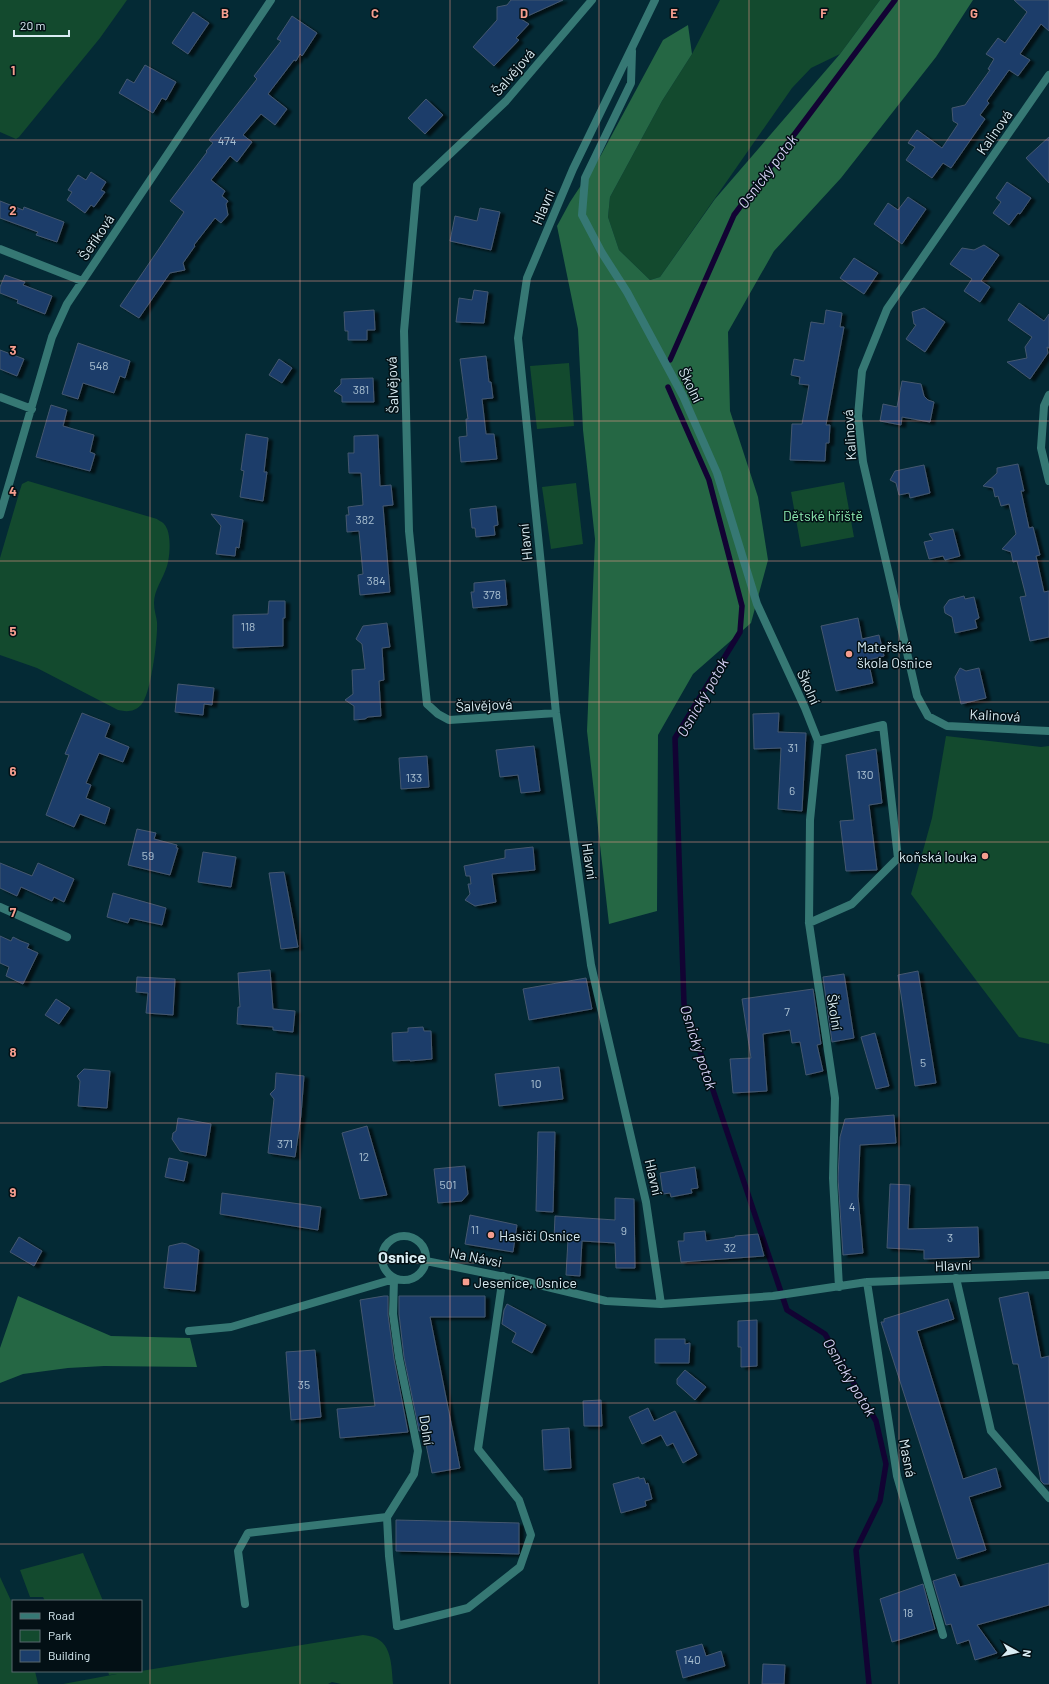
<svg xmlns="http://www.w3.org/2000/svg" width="1049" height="1684" font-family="Barlow,sans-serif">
<defs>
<filter id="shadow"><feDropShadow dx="4.5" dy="2.5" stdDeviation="1" flood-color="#0009"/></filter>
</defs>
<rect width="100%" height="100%" fill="#042a35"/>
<path fill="#134a2e" d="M0 0H127L100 38 19 137 16 139 0 132Z
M720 0H880L840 54 811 68 792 88 660 277 650 280 619 250 608 217 610 197 662 101 692 54Z
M569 363 574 426 537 429 530 366Z
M28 481 157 519C159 521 163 522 164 524 172 532 170 556 167 566 163 579 154 590 154 603 154 610 156 615 157 622 158 637 151 695 141 705 134 712 127 712 118 710L37 668 0 655V558L20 490 22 484Z
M844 482 854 537 801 547 791 492Z
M576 483 583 544 551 549 542 487Z
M946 736 1041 747 1049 746V1044L1019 1037 911 894 932 818Z
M83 1553 103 1601H45L43 1597H30L20 1570Z
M0 1577 13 1605V1671H35L38 1684H0Z
M363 1635C392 1637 391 1661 393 1684H341L332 1682 328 1684H63L117 1674 109 1675 108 1671H141Z"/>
<path fill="#256744" d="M880 0H973L936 57 841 178 774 251 728 332 730 411 758 497 768 560 751 623 693 674 658 735 657 911 609 924 587 731 595 539 583 430 578 329 557 226 570 202 601 155 663 40 688 25 692 54 662 101 610 197 608 217 619 250 650 280 660 277 715 199 840 54Z
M18 1296 111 1336 190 1338 197 1367 104 1366 68 1368 23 1374 0 1383V1348Z"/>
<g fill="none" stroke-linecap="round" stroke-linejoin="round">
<path stroke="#120333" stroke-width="5.5" d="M670 360 734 215 895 0
M668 387 709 480 742 606 740 632 675 738 684 1004 787 1310 825 1334 876 1421 886 1464 880 1501 856 1550 869 1684"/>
</g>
<path fill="#1b3d6a" stroke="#45576f" filter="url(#shadow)" d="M511 0H563L521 19 529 24 516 38 519 40 494 66 473 47 497 20V7L507 5Z
M1014 0H1049V31L1041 24 1020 54 1030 60 1018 76 1009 70 987 101 989 103 980 115 985 119 951 168 943 163 932 178 906 160 915 147 908 143 917 130 942 148 958 124 953 121 952 108 965 105 990 70 988 69 994 59 986 54 998 38 1005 43 1027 12Z
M193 12 209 23 188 54 172 43Z
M292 16 317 33 302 56 300 54 296 61 294 60 268 94 287 109 275 125 261 114 243 135 252 142 237 162 230 156 211 180 225 191 222 196 228 201 226 204 228 215 221 223 215 218 194 245 195 246 183 263 185 270 170 273 139 318 120 306 184 212 170 201 207 152 206 151 213 143 209 140 257 79 254 76 281 41 277 39Z
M145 65 176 82 166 100 162 98 153 113 119 93 127 79 134 83Z
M426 99 443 115 425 134 408 118Z
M1049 137V183L1026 158Z
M91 172 106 182 101 190 105 192 94 207 91 205 85 213 67 200 72 192 68 190 78 175 86 180Z
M1007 182 1031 198 1020 214 1018 213 1009 225 993 213 1001 202 996 198Z
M908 197 926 209 902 244 874 224 888 203 898 210Z
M0 201 23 210 24 207 64 222 57 242 36 235 38 232 0 218Z
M480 208 500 212 491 250 450 241 455 216 477 221Z
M984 245 999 255 981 281 990 287 980 302 964 291 972 279 950 264 962 248 974 250Z
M854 258 878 273 864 294 840 278Z
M5 275 25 282 23 285 52 296 45 314 17 303 18 300 0 293V287Z
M474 290 488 292 484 323 456 322 459 298 472 300Z
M1019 303 1044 321 1049 314V348L1047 347 1048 353 1030 379 1007 362 1027 358 1025 347 1032 337 1008 320Z
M924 308 945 322 925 352 906 339 916 325 914 324 912 312Z
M374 310 375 330H367V340H348V331H345L344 312Z
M826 310 842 313 840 327H844L826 425H830L829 443H826L825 461 790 460 792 424H802L809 385 799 384 800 377 791 375 794 359 804 361 811 322 824 324Z
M78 343 130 361 125 378 120 376 114 393 83 383 78 399 62 394Z
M0 350 24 359 17 376 0 369Z
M486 356 489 382H491L493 398 482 399 486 434H494L497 459 461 462 459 437 467 436 466 419H468L460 359Z
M279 359 292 368 282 383 269 375Z
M373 378 374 402H342V396L334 391 341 384V379Z
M902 381 921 384 924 396 928 400 934 402 930 422 902 417 901 425 880 421 883 404 897 407Z
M51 405 67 410 63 426 94 435 90 452 95 454 90 471 36 457Z
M246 434 268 438 264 472H267L263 501 240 497 244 471 241 470Z
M378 435 380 486 391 485 393 505 383 506 390 592 360 595 358 575 363 574 359 531 347 532 346 515H349L348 507 363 505 361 473H349L348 453H354V436Z
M1018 464 1024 491H1021L1029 528 1033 527 1040 555 1036 556 1044 592 1049 591V637L1030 641 1020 597 1026 596 1017 561 1013 562 1011 552 1002 549 1016 534 1009 504 1001 506 998 496 995 497 993 488 983 486 997 473V468Z
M924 465 930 493 910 498 909 493 899 495 896 483 890 480 895 471Z
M496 506 498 525 494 526 495 535 476 537 475 528H472L470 509Z
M211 514 243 520 239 548 236 547 235 556 216 554 221 526Z
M953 529 960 556 945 560 943 556 929 559 924 542 933 540 929 534Z
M505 580 507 605 473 608 471 592H474V583Z
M964 596 965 599 974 597 979 618 975 620 977 628 955 633 952 617 945 613 944 607 949 600Z
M269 601H285V618H283V646L233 648V615L268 614Z
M858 618 862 639 879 635 884 656 868 660 873 683 836 691 821 626Z
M387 623 390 647 382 648 384 680 379 681 381 716 368 717 365 719 354 720V706L345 700 353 694 352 670 365 669 362 644 356 639 363 626Z
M960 668 966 671 979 668 986 698 961 704 955 677Z
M178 684 214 688 212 705 204 704 203 715 175 712Z
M82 713 110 724 105 737 129 747 123 762 99 753 86 783 91 785 86 798 110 808 105 824 80 814 74 827 46 815 69 755 65 754Z
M779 713 778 732 806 733 802 811 778 809 781 748 754 749 753 714Z
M534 746 540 791 521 793 518 775 500 777 496 750Z
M876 749 882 803 869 805 877 870 846 871 840 821 854 820 846 755Z
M427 756 429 787 401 789 399 758Z
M137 829 156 833 154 839 177 845 176 848H178L170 875 128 865Z
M533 847 535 870 492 874 496 902 475 906 465 900 470 894 468 884H471L470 876H466L464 866 505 858V850Z
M203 852 236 857 231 887 198 882Z
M0 863 32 876 38 863 74 879 64 902 54 897 52 901 21 887 17 896 0 888Z
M284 872 298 947 281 949 269 873Z
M113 893 166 908 162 925 130 918 128 923 107 917Z
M0 936 11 941 13 937 21 941 29 944 27 948 38 953 23 984 6 976 9 967 0 963Z
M270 970 273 1009 295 1011 293 1032 273 1030V1027L237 1024 238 1007H240L238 973Z
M918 971 936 1083 915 1086 898 975Z
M844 974 854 1038 832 1042 823 977Z
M137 977 175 979 173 1015 146 1013 148 993 136 992Z
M586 978 592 1009 529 1020 523 989Z
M813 989 821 1044 817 1045 823 1071 806 1075 800 1042 792 1043 790 1030 763 1034 767 1091 733 1093 730 1059 751 1058 742 999Z
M56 999 70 1008 59 1024 45 1015Z
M423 1027 424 1031H431L432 1059 410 1061V1060L393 1061 392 1033 408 1032V1028Z
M875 1033 889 1086 876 1089 861 1037Z
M559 1067 563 1099 499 1106 495 1074Z
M84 1069 110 1071 107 1108 78 1106 80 1081 77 1076Z
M276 1073 304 1076 301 1115 295 1157 268 1153 274 1099 270 1094 275 1089Z
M894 1115 896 1143 860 1145 858 1196 863 1253 843 1255 838 1178 840 1137 845 1119Z
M178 1118 211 1124 206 1156 180 1151 172 1139 173 1133 176 1131Z
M367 1126 387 1195 360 1199 342 1133Z
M538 1132H555L553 1212 536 1211Z
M169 1158 188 1162 184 1181 165 1177Z
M465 1166 468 1194 462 1201 438 1203 434 1169Z
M695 1167 698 1188 691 1189 692 1193 671 1197 670 1193 663 1194 660 1173Z
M890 1184 910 1185 908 1229 978 1227 979 1257 924 1259V1250L887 1248Z
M222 1193 321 1207 318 1230 220 1214Z
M615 1198 634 1199 635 1268H616L615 1243 582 1241 580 1276 566 1275 568 1240 554 1239 555 1216 615 1220Z
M470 1215 517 1225 513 1252 465 1244Z
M705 1231 706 1241 735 1237V1236L758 1234 764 1256 681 1262 678 1241H684V1233Z
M19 1237 42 1251 34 1266 10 1252Z
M182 1243 187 1244 199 1250 195 1291 164 1288 169 1246Z
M1028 1292 1041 1358 1049 1356V1484H1044L1041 1481 1018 1364H1013L999 1298Z
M384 1296H388V1315L394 1359 408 1432 340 1438 337 1409 375 1406 360 1300Z
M399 1296H485V1317H430L460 1468 432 1473 423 1430 419 1431 404 1357 399 1314Z
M948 1299 954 1319 917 1331 963 1479 996 1468 1001 1487 969 1497 986 1550 957 1559 881 1322H884V1319Z
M507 1304 546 1325 532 1353 512 1342 516 1333 502 1324 504 1310Z
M757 1320V1366L741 1367V1347H738V1321Z
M655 1339H685V1344L690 1343 689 1363H655Z
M315 1350 321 1417 291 1420 286 1352Z
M685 1370 706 1387 695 1400 677 1384V1379Z
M601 1400 602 1426H584L583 1401Z
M648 1408 654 1421 675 1411 697 1455 683 1463 673 1443 667 1446 661 1435 642 1444 629 1417Z
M569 1428 571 1468 544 1470 542 1430Z
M639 1477V1479L644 1478 646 1484 648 1483 652 1499 645 1501 646 1506 621 1513 613 1484Z
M396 1520 519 1523V1554L396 1551Z
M1049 1563V1605L977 1625 997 1653 975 1660 969 1640 957 1644 951 1624 946 1625 933 1581 955 1574 960 1587Z
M923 1584 935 1629 892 1642 880 1599Z
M702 1644 706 1656 721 1651 725 1666 683 1678 676 1651Z
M763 1664 785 1665 784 1684H762Z"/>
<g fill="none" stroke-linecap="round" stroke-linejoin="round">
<path stroke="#367874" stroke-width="8" d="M956 1278 991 1431 1049 1498
M397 1626 468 1608 520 1567 531 1535 519 1500 478 1449 503 1276"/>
<path stroke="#367874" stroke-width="8" d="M655 0 573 169 527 278 518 338 556 713 591 965 646 1202 661 1304
M632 51 631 83 585 178 582 215 602 253 627 292 683 396 717 473 757 604 805 708 818 741
M1049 75 887 309 862 371 858 416 863 462 917 696 928 716 947 726 1049 731
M0 249 82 281
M1049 395 1044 406 1041 448 1049 481
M0 397 32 409
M0 515 52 337 67 304 271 0
M556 713 449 720 438 714 427 704 409 531 404 331 417 185 506 101 592 0
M0 907 67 937
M809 923 852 904 898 858 883 725 818 741 810 820 809 923 835 1098 833 1178 839 1287
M382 1258a22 22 0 1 1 44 0a22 22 0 1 1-44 0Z
M426 1261 510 1278 606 1301 661 1304 773 1296 867 1282 1049 1275
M394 1279 393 1314 399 1358 418 1451 414 1474 387 1517 389 1556 397 1626
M867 1282 897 1476 943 1635
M189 1331 231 1327 394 1279
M245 1604 238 1551 248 1533 387 1517"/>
</g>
<path fill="none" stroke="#f59d8e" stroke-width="1" stroke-opacity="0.55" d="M150 0V1684M300 0V1684M450 0V1684M599 0V1684M749 0V1684M899 0V1684M0 140H1049M0 281H1049M0 421H1049M0 561H1049M0 702H1049M0 842H1049M0 982H1049M0 1123H1049M0 1263H1049M0 1403H1049M0 1544H1049"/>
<g fill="#f59d8e" stroke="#031015" stroke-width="1.5">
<circle cx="849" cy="654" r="4"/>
<circle cx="985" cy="856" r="4"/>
<circle cx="491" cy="1235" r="4"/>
<rect x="462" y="1278" width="8" height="8" rx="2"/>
</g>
<g text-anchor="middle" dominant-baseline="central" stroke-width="3" stroke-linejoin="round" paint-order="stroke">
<g font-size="12" fill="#aac0d1">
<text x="227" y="140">474</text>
<text x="99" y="365">548</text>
<text x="361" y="389">381</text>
<text x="365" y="519">382</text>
<text x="376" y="580">384</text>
<text x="492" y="594">378</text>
<text x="248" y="626">118</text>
<text x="793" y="747">31</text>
<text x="865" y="774">130</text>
<text x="414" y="777">133</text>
<text x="792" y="790">6</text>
<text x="148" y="855">59</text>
<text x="787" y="1011">7</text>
<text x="923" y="1062">5</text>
<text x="536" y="1083">10</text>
<text x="285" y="1143">371</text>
<text x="364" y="1156">12</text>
<text x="448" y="1184">501</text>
<text x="852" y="1206">4</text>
<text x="475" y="1229">11</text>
<text x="624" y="1230">9</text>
<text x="950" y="1237">3</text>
<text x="730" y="1247">32</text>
<text x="304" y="1384">35</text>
<text x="908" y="1612">18</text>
<text x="692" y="1659">140</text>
</g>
<g font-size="14" fill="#d9ecf3" stroke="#031015">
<text transform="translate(513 72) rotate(-49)">Šalvějová</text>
<text transform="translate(994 132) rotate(-55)">Kalinová</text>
<text transform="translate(543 207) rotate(-67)">Hlavní</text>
<text transform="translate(96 237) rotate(-56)">Šeříková</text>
<text transform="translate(392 385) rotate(-92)">Šalvějová</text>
<text transform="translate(691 385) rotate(64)">Školní</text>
<text transform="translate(849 435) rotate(-94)">Kalinová</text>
<text transform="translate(525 542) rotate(-96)">Hlavní</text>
<text transform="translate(809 687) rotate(66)">Školní</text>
<text transform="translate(484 705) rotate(-3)">Šalvějová</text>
<text transform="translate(995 715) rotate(3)">Kalinová</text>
<text transform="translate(590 861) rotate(82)">Hlavní</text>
<text transform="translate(835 1012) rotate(81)">Školní</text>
<text transform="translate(654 1177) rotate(77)">Hlavní</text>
<text transform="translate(476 1257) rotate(11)">Na Návsi</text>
<text transform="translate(953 1265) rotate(-2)">Hlavní</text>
<text transform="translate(427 1430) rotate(81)">Dolní</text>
<text transform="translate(908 1458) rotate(79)">Masná</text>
</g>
<g font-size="14" fill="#8deab2" stroke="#031015">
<text x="823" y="515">Dětské hřiště</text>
</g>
<g font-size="14" fill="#d9ecf3" stroke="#031015" text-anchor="start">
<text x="857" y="646">Mateřská<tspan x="857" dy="16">škola Osnice</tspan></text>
<text x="977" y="856" text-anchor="end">koňská louka</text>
<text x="499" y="1235">Hasiči Osnice</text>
<text x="474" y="1282">Jesenice, Osnice</text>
</g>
<g font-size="15" font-style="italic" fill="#d4d0f3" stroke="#031015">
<text transform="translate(767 171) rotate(-53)">Osnický potok</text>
<text transform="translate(702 697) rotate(-60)">Osnický potok</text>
<text transform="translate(699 1047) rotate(72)">Osnický potok</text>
<text transform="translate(850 1377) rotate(59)">Osnický potok</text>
</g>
<g font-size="16" font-weight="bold" fill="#d9ecf3" stroke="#031015">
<text x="402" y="1256">Osnice</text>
</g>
</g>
<g font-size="13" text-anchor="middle" font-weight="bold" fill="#f59d8e" stroke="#031015" stroke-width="3" stroke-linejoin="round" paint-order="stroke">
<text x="225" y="18">B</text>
<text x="375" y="18">C</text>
<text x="524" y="18">D</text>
<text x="674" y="18">E</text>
<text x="824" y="18">F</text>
<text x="974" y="18">G</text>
<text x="13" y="75">1</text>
<text x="13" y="215">2</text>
<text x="13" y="355">3</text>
<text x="13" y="496">4</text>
<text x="13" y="636">5</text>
<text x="13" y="776">6</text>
<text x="13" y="917">7</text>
<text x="13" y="1057">8</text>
<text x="13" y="1197">9</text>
</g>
<rect x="12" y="1600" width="130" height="72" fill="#031015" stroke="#59686e"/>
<rect x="20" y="1613" width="20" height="6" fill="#367874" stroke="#59686e"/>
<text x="48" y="1620" font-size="12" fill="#d9ecf3">Road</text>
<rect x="20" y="1630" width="20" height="12" fill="#134a2e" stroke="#59686e"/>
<text x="48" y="1640" font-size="12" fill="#d9ecf3">Park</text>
<rect x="20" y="1650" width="20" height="12" fill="#1b3d6a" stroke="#59686e"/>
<text x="48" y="1660" font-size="12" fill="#d9ecf3">Building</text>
<g transform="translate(1017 1652) rotate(98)" stroke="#031015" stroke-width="3" paint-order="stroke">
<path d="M0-3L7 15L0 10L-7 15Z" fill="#d9ecf3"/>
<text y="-6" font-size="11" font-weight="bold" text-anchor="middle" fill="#d9ecf3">N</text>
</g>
<path d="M14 30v6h55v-6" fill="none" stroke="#d9ecf3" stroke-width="2"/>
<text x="20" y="30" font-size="12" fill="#d9ecf3" stroke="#031015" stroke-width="3" paint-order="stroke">20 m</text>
</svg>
